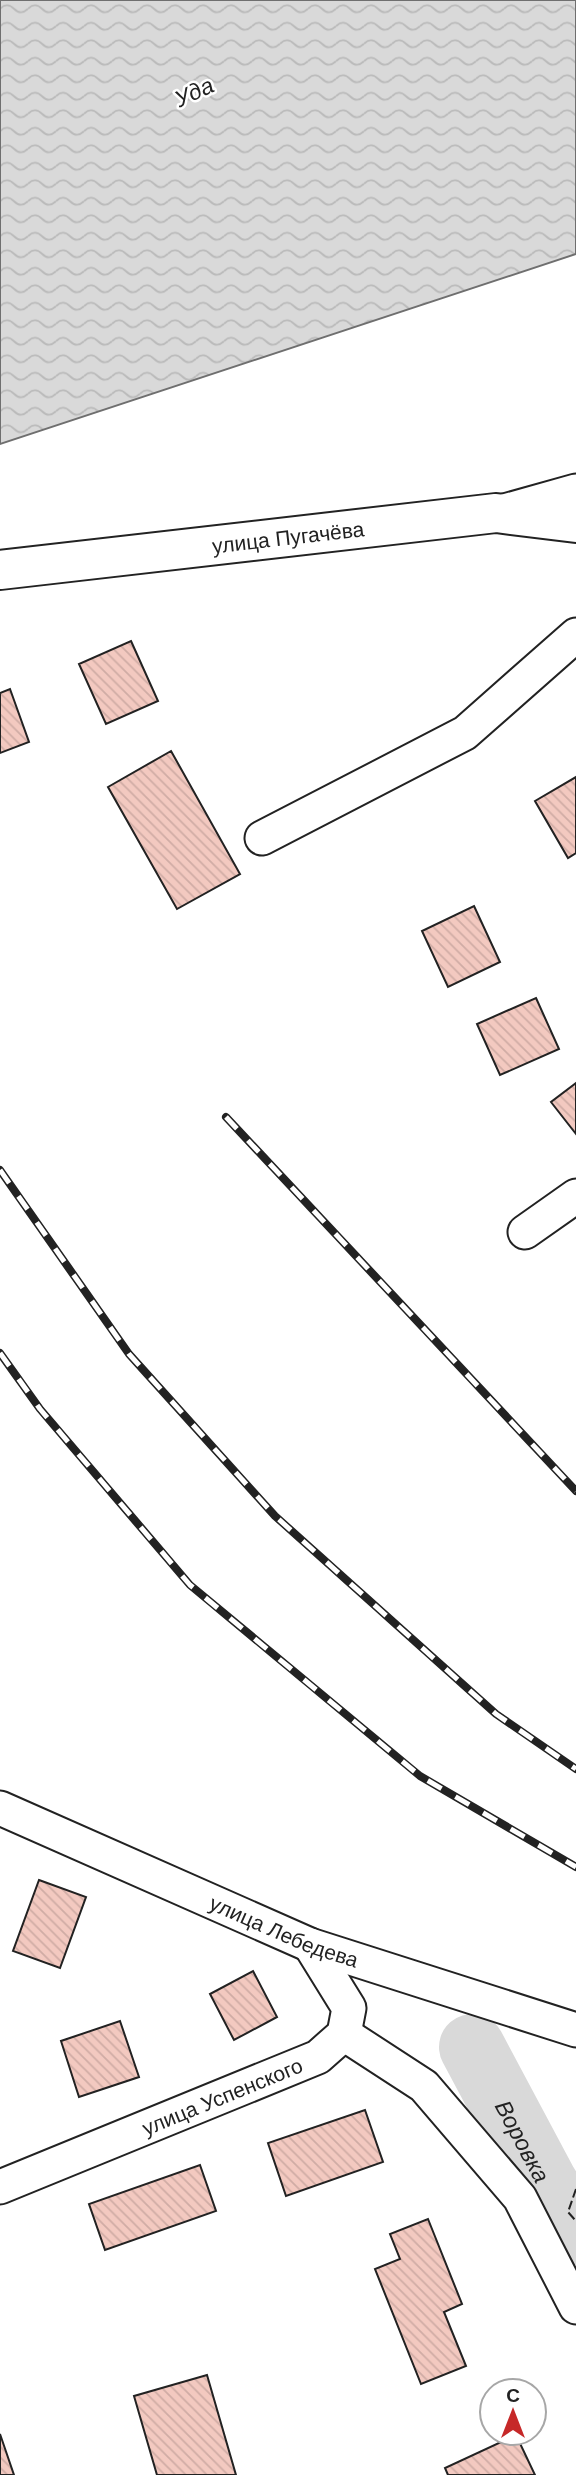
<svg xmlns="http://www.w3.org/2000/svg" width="576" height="2475" font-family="Arial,sans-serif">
<defs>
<pattern id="water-waves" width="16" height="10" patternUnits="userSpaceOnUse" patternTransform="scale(1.75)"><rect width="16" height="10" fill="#d9d9d9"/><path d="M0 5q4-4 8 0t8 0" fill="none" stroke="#bababa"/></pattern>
<pattern id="building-back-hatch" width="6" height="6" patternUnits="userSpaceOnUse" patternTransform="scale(1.75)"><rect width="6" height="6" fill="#f3c9c0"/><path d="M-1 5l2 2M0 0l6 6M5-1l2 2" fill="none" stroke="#d0aca5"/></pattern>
</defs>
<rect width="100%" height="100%" fill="#fff"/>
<path fill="url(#water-waves)" stroke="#6f6f6f" stroke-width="2" d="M0 0H576V254L0 444Z"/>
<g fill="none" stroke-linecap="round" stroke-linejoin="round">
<path stroke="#d9d9d9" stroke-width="66" id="s1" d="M472 2047 545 2184 576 2232"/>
</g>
<path fill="url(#building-back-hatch)" stroke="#222" stroke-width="2" d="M131 641 158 701 106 724 79 664Z
M10 689 29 742 0 753V693Z
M171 751 240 874 177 909 108 787Z
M576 777V853L568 858 535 801Z
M474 906 500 962 448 987 422 931Z
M536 998 559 1049 500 1075 477 1024Z
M576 1083V1134L551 1102Z
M39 1880 86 1897 60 1968 13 1951Z
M253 1971 277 2017 234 2040 210 1994Z
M120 2021 139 2077 79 2097 61 2041Z
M365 2110 383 2162 286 2196 268 2143Z
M200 2165 216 2211 105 2250 89 2204Z
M428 2219 462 2304 444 2312 466 2366 421 2384 375 2269 400 2259 390 2234Z
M207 2375 236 2475H157L134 2396Z
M0 2434 14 2475H0Z
M516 2435 535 2475H448L445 2468Z"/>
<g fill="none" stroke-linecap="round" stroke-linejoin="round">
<defs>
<g id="minor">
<path d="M501 512 576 491"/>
<path d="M262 838 465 733 576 635"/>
<path d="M525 1232 576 1196"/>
<path id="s2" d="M0 1808 310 1945 576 2030"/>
<path d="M344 2034 424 2086 520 2198 576 2307"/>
<path id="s3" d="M0 2187 318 2057 344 2034 349 2008 310 1945"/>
</g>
<g id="tertiary">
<path id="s4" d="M0 570 496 513 576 523"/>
</g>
</defs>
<use href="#minor" stroke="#222" stroke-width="37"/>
<use href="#tertiary" stroke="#222" stroke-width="42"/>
<use href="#minor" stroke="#fff" stroke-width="33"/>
<use href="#tertiary" stroke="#fff" stroke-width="38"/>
<defs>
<path id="rail" d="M226 1117 576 1491
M0 1170 129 1354 275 1516 496 1714 576 1769
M0 1353 40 1409 190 1585 420 1776 576 1867"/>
</defs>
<use href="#rail" stroke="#222" stroke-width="8"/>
<use href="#rail" stroke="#fff" stroke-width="5" stroke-dasharray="16" stroke-linecap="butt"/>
<path stroke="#222" stroke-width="2" stroke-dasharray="9 3.5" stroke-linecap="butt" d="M576 2189 568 2212 576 2221"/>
</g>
<g text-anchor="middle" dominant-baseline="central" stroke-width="5" stroke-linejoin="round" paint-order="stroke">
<g font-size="21" fill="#222" stroke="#fff">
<text stroke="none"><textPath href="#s4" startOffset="290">улица Пугачёва</textPath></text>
<text stroke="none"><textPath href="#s2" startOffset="310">улица Лебедева</textPath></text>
<text stroke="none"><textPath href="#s3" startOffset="240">улица Успенского</textPath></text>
</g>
<g font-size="23" font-style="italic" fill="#222" stroke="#fff">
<text transform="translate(194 92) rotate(-25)">Уда</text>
<text stroke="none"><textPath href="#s1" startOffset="107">Воровка</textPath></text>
</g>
</g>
<g transform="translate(513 2412)"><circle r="33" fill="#ffffff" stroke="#a7a7a7" stroke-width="2"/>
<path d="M0-5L12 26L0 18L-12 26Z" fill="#c62828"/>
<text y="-10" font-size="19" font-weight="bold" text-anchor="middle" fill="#222222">С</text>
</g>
</svg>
